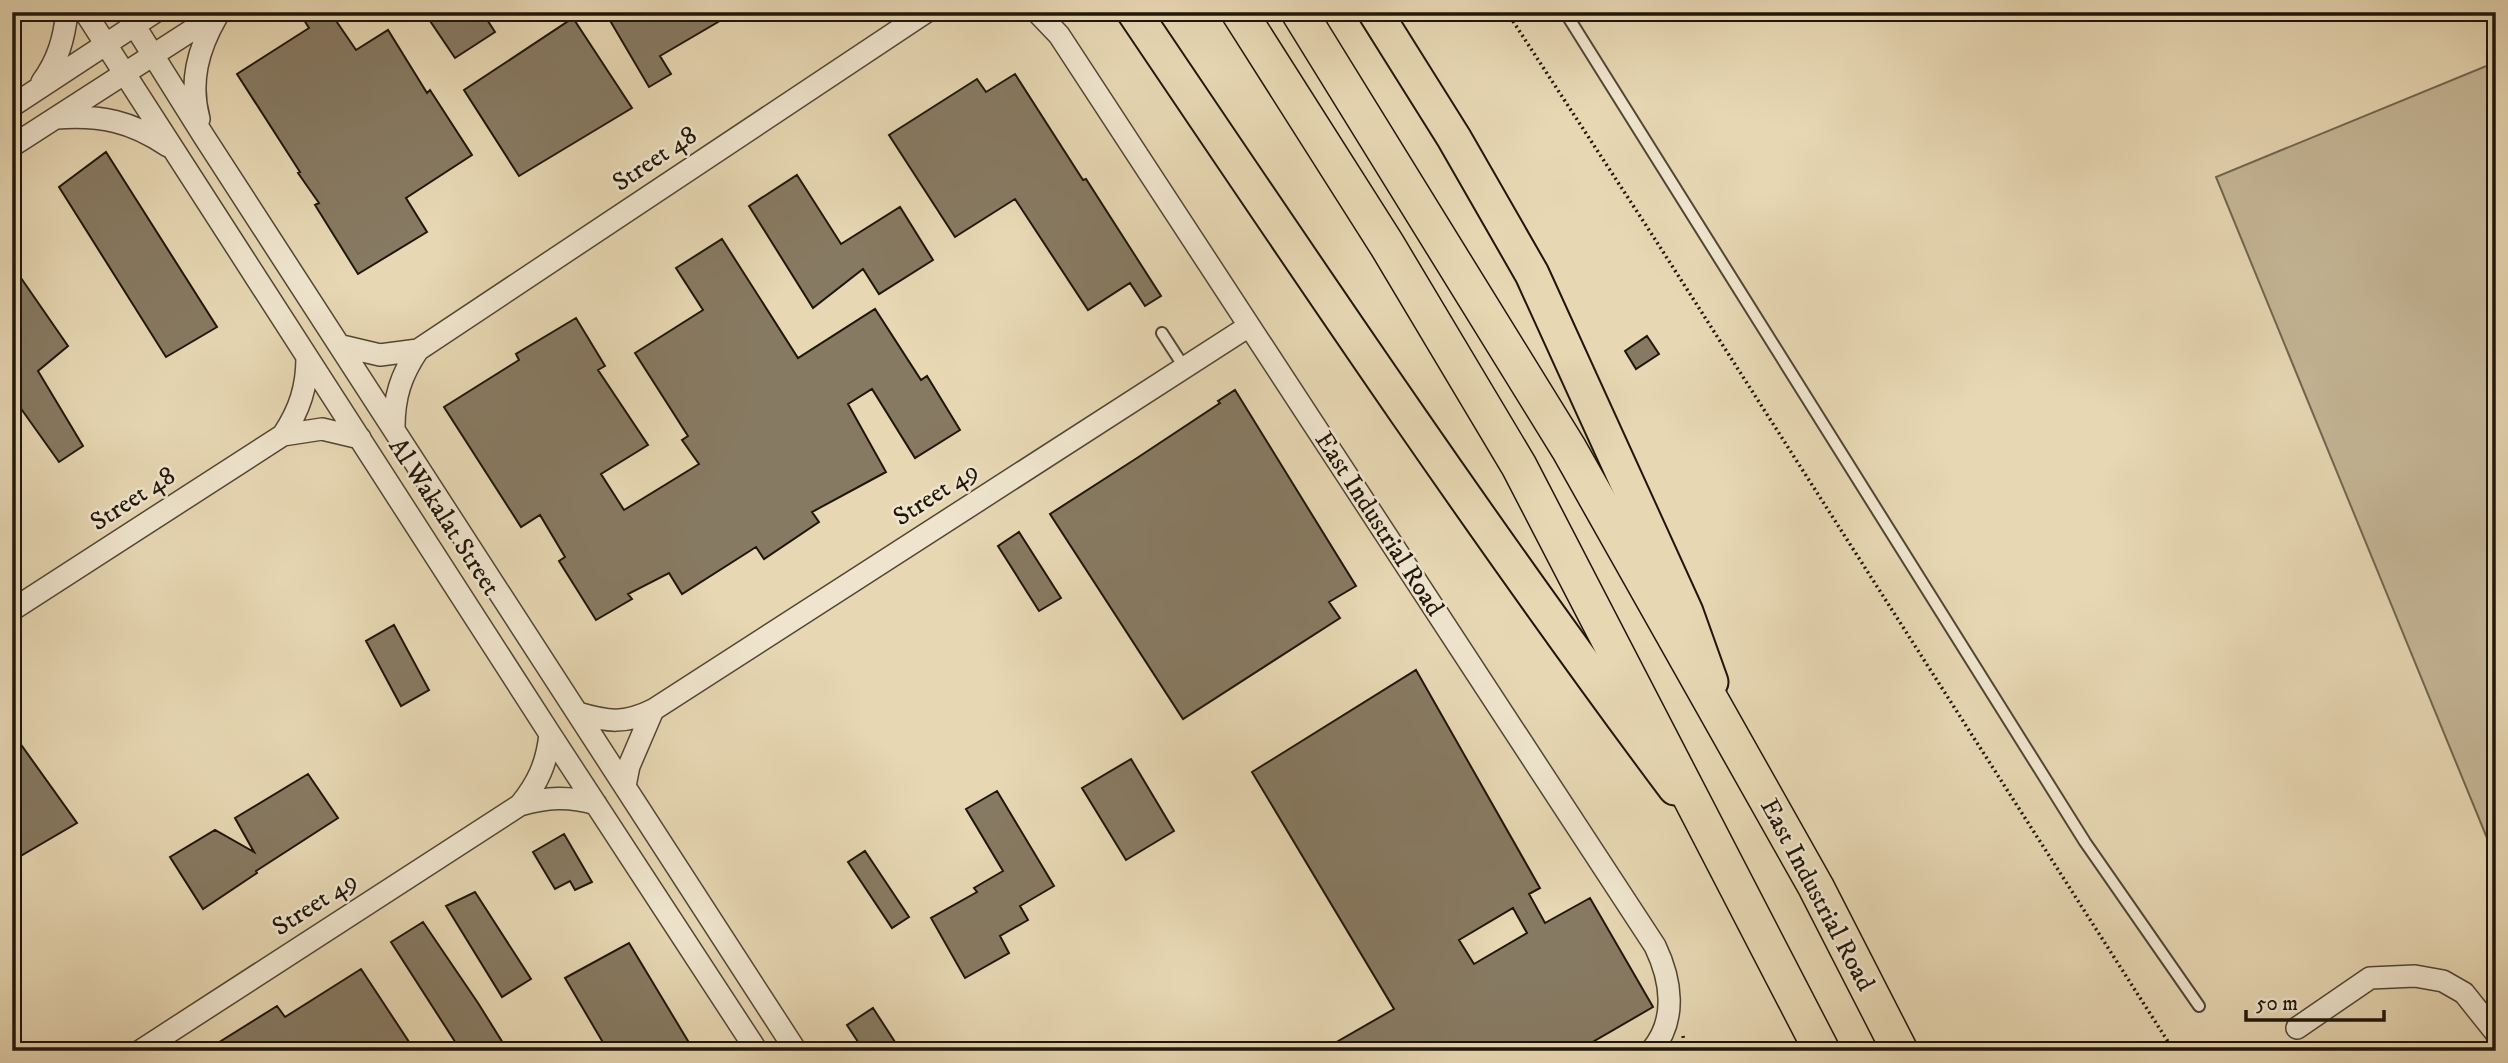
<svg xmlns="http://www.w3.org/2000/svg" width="2508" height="1063" font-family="'IM FELL DW Pica',serif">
<rect width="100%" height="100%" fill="#e7d7b3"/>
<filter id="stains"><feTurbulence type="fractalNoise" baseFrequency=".00286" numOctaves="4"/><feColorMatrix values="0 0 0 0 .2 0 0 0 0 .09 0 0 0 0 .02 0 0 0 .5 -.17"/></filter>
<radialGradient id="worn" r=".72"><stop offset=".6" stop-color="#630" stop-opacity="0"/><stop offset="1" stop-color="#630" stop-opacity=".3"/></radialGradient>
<path fill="#c5b696" stroke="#726650" stroke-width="2" d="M2496 62V860L2216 177Z"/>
<path fill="#877a62" stroke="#1f160a" stroke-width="2" fill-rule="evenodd" d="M299 12H330L356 50 388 30 427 93 430 90 472 155 406 198 427 232 358 274 315 205 319 203 298 173 300 172 237 74 309 28Z
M424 12H482L495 32 455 58Z
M605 12H735L660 56 671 74 649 87Z
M573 18 632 108 519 176 464 90Z
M1015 74 1083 180 1086 179 1161 296 1145 306 1130 283 1088 310 1015 199 955 237 889 135 977 79 986 92Z
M106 152 217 327 166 357 59 187Z
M797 175 841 244 900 207 933 260 879 294 863 269 813 308 749 206Z
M722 239 798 358 875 309 921 380 927 376 960 430 915 458 872 389 848 404 886 472 812 512 819 522 764 559 756 547 682 594 669 573 628 594 632 599 596 620 559 561 565 557 540 515 521 527 444 407 519 360 516 354 576 318 605 366 598 370 648 445 601 474 624 510 699 464 682 440 688 436 635 353 703 310 676 268Z
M12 265 68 346 38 371 83 446 59 462 12 396Z
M1647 336 1659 354 1636 369 1625 351Z
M1235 390 1356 586 1329 602 1340 618 1183 719 1050 514 1137 458 1220 403 1218 401Z
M1019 532 1061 598 1039 611 998 546Z
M394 625 429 690 401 706 366 641Z
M1416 670 1540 888 1529 894 1545 923 1590 898 1653 1007 1577 1051H1321L1394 1009 1252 772ZM1513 908 1527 933 1474 964 1459 940Z
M12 732 77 823 12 861Z
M1131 759 1174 831 1126 860 1082 788Z
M308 774 338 818 256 871 257 873 203 909 170 857 215 830 254 852 235 818Z
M997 791 1054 886 1020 906 1028 920 1000 936 1009 953 965 978 931 918 977 892 974 888 1003 871 966 809Z
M564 834 592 882 575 890 570 881 555 889 533 852Z
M865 851 909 917 892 928 848 862Z
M475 892 531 979 502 997 446 906Z
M423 922 478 1003 508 1051H461L391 942Z
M629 943 694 1051H608L565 978Z
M361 969 415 1051H205L277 1006 285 1017Z
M873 1008 895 1042 882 1051H864L847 1025Z"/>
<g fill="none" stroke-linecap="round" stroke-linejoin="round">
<defs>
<path id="service" d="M1565 12 2085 842 2199 1006
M1162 333 1184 367"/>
<path id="minor" d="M85 12 550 734 757 1051
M126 12 203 135 796 1051
M1037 12 1059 35 1655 946C1671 979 1678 1020 1651 1051
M42 82C58 60 64 39 67 12
M12 106 155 12
M57 118C101 115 131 121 168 146
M199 119C189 82 198 49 217 16
M12 146 220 12
M342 346 380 355 418 350 926 12
M394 427C394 397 401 375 418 350
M283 435C300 409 307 387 307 357
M12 610 283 435 322 429 360 438
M578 713C608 722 625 724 653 710L1249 326
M625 786 629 766 653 710
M520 805C538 783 547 763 550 734
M2297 1028 2370 978 2415 976 2443 981 2464 993 2496 1033
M140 1051 520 805C547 797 569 796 596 804"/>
<path id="primary" d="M1134 12C1310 273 1486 535 1675 788
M1375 12 1454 138 1532 274 1686 612 1711 682"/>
<path id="trunk" d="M1239 12 1387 245 1519 466 1822 1051
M1299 12 1569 449 1816 887 1900 1051"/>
</defs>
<use href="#service" stroke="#514634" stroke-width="14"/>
<use href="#minor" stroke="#514634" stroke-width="24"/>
<use href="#primary" stroke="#1f160a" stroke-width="37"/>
<use href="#trunk" stroke="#1f160a" stroke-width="38"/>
<path stroke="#1f160a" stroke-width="3.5" stroke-dasharray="2 3.5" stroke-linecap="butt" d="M1507 12 1651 233 2174 1051
M1683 1036 1686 1051"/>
<use href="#service" stroke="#efe5ce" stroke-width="10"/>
<use href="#minor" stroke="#efe5ce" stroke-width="21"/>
<use href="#primary" stroke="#e7d7b3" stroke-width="33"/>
<use href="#trunk" stroke="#e7d7b3" stroke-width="35"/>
</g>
<g text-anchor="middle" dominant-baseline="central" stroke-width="5" stroke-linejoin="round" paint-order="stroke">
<g font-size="26" fill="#1f160a" stroke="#efe5ce">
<text transform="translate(655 159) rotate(-34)">Street 48</text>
<text transform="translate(936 494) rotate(-33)">Street 49</text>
<text transform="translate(133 499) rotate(-33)">Street 48</text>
<text transform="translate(444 517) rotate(57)">Al Wakalat Street</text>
<text transform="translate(1379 524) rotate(57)">East Industrial Road</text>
<text transform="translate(1817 895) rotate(62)">East Industrial Road</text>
<text transform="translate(315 904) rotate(-33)">Street 49</text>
</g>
</g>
<rect width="2508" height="1063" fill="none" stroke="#e7d7b3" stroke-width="42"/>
<rect x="14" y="14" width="2480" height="1035" fill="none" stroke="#1f160a" stroke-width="3.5"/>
<rect x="21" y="21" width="2466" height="1021" fill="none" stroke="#1f160a" stroke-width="2"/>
<path d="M2246 1010v10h138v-10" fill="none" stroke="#1f160a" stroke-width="3.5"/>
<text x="2256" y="1010" font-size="21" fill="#1f160a" stroke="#efe5ce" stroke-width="5" paint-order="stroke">50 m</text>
<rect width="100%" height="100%" filter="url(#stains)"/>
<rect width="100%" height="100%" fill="url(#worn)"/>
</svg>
